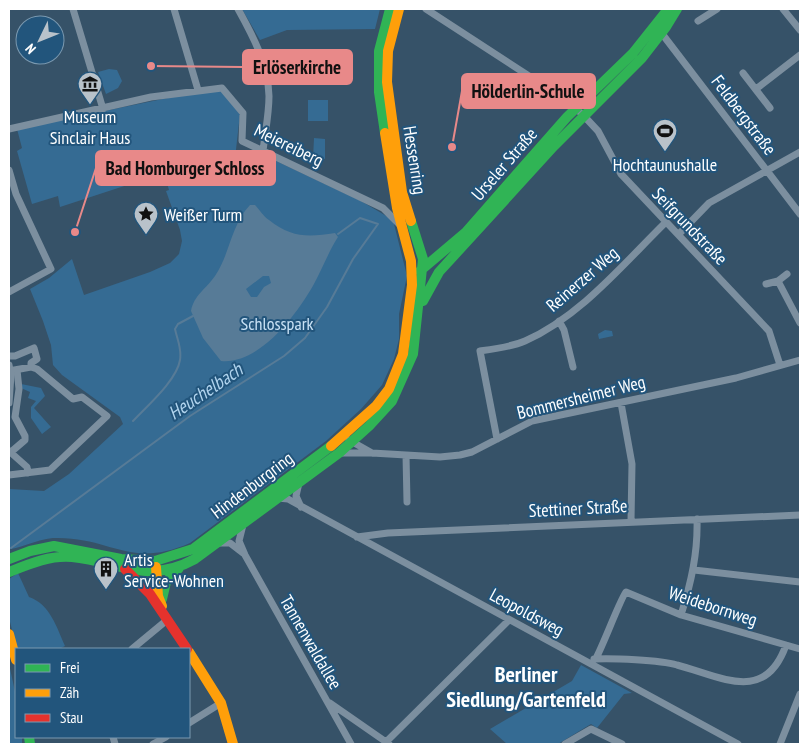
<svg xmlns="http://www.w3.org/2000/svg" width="809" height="753" font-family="'PT Sans Narrow',sans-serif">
<rect width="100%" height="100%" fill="#365268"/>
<path fill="#356b93" d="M242 9H380L375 29 287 30 260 40Z
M109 69 117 70 122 81 118 88 106 94 98 72Z
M221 91 240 114 234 167 246 171 253 150 361 201 393 220 407 276 399 314V339L394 359 382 385 361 409 326 441 190 543C131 569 112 538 58 538 41 537 20 549 9 549V489L44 491 69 474 123 424 120 417 62 375 53 365 51 345 43 321 30 289 49 278 72 259 84 295 150 272 170 263 179 254 182 241 180 230 166 191 169 190 164 173 60 207 58 196 32 204 17 151 22 148 17 129 182 95Z
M308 100H328V121H308Z
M314 138 325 139V159H313Z
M605 330 612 331 613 336 599 339 598 334Z
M21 384 41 388 45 396 34 408 51 427 42 434 31 418V407L36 401 28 398 30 392 21 388Z
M18 573 29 597C50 604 57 628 65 646L59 649H17L9 618V579Z
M9 664 16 696V737H22V744H9Z
M581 665 632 693 624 694 597 728 591 724 558 744H507L490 729 572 681Z"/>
<path fill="#577b97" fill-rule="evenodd" d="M250 205H255C260 210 263 216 269 220 291 238 309 237 335 233L338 237C329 251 323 267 315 282 299 312 260 365 221 361L203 338 191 311C194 295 206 289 215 276 230 254 231 225 250 205ZM263 276H269L271 283 264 287 257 297H251L246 289Z"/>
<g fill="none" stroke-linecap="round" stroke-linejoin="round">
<path stroke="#577b97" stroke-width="2" d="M133 421C147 406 177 380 180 360 182 348 177 339 175 329L178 324 193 316
M11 548 190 416 284 356 305 338 327 307 353 259 378 224 360 218 338 234"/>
<path stroke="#7c8f9f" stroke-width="7" d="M73 9 103 109
M174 9 198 90
M238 9C253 36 268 64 269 96 269 114 265 133 263 151
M426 9 569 102 583 115 598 131 621 174 769 331 780 365
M783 9 800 30
M698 21 717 9
M663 35 800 214
M743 73 770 108
M756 89 800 55
M9 129 151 97 222 88 243 113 242 141 383 208 400 225
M9 170 16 194 51 269 9 292
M679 234 709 203 800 152
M778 281 787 274
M766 284 778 281 800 323
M559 321 564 330 573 367
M9 356H15L34 348 37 359 31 363V367
M9 371 31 367 37 369 73 399 82 397 107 416 50 470 9 475
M621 403 632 464 631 521
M497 439 480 351C495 349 511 347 525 341 581 316 623 264 666 222
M349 440 372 453
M9 451 27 467 28 473
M11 452 25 440V436L15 417 19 389 17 370
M339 453H372L440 457 460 455 472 452 532 421 736 378 800 360
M406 455 407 502
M299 483 296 496 301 507
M278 498 288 499 738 744
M243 525 239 541 245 555 351 744
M357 537 388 533 800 515
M219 543H230L243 553
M694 570 800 582
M681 615C691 583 698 553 697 519
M132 649 167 620
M596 658C602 648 622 595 626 592L681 615 800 649
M594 659C612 658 660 660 677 665 720 676 765 705 786 645
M330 703 389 744
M189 723 221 703
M113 737 115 744
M386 742 509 620
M153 744 166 737
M565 744 591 729 622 744
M780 744 800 694"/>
<path stroke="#30b455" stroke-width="10" d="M385 133 379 92V51L390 9
M420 271 466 232 567 117 633 53 668 9
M423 301 439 272 554 146 642 58 666 27 677 9
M9 559 30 551 54 546 121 559 155 561 193 549 331 446
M9 572C29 564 50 555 72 557 120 562 148 585 195 559L339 453 369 426 392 401 413 354 423 259 411 221
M162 599 166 582 179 568
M29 737 30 744"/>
<path stroke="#ff9f0a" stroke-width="10" d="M399 9 388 51 387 82 402 192 411 221
M331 446 376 406 389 389 403 354 412 285 411 261 397 208 385 133
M156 567 158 596 162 606
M9 634 16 660
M189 652 221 703 233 744"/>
<path stroke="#e5322d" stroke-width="10" d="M125 569 150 594 187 649"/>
<path stroke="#7c8f9f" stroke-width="7" d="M9 365 11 375 9 403"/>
</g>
<defs>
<symbol id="museum-pin" viewBox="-11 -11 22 30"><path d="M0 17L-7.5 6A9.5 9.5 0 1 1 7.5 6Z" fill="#b9c2ca" stroke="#22557c"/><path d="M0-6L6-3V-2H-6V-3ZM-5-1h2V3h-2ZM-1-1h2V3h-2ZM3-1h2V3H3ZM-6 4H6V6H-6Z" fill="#111"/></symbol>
<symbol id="stadium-pin" viewBox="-11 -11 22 30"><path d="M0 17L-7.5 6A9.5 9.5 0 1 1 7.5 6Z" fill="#b9c2ca" stroke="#22557c"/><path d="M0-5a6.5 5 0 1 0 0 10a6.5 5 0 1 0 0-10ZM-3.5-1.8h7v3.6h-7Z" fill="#111"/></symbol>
<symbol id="sight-pin" viewBox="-11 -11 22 30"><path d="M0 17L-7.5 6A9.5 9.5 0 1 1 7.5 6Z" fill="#b9c2ca" stroke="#22557c"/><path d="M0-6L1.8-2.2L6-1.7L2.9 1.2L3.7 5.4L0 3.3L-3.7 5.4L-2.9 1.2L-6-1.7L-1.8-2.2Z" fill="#111"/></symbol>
<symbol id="building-pin" viewBox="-11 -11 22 30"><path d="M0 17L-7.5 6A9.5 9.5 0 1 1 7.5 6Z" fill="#b9c2ca" stroke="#22557c"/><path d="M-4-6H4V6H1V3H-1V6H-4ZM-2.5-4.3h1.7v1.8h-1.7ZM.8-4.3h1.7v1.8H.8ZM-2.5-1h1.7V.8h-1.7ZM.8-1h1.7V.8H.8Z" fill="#111"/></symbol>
</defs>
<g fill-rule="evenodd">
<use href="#museum-pin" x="76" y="70" width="28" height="38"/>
<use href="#stadium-pin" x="651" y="117" width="28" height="38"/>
<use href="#sight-pin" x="132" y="200" width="28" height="38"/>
<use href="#building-pin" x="92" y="555" width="28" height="38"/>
</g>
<g text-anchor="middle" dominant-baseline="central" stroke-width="4" stroke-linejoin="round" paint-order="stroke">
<g font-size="18" fill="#fff" stroke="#22557c">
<text transform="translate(744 115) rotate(53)">Feldbergstraße</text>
<text transform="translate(289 145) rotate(26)">Meiereiberg</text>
<text transform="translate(415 160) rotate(81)">Hessenring</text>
<text transform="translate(504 164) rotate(-49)">Urseler Straße</text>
<text transform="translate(690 226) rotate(46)">Seifgrundstraße</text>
<text transform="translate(582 279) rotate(-41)">Reinerzer Weg</text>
<text transform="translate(581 397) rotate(-14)">Bommersheimer Weg</text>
<text transform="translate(252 485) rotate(-37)">Hindenburgring</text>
<text transform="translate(578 508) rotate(-3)">Stettiner Straße</text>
<text transform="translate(713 606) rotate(18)">Weidebornweg</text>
<text transform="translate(527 612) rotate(28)">Leopoldsweg</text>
<text transform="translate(311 642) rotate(60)">Tannenwaldallee</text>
</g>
<g font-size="18" fill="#fff" stroke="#22557c">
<text x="90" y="116">Museum<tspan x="90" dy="21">Sinclair Haus</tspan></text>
<text x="665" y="164">Hochtaunushalle</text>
<text x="164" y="214" text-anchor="start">Weißer Turm</text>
<text x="124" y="559" text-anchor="start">Artis<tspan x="124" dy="21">Service-Wohnen</tspan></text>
</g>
<g font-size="18" fill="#c9e2f5" stroke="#22557c">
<text x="277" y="323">Schlosspark</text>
</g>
<g font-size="19" font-style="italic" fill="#b1d4ee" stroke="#22557c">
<text transform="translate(205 391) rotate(-34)">Heuchelbach</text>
</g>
<g font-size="22" font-weight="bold" fill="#fff" stroke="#22557c">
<text x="526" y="674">Berliner<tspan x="526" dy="25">Siedlung/Gartenfeld</tspan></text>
</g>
</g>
<path fill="none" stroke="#e88989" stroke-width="2" d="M151 66L243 67M452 147L462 91M75 232L96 168"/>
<g fill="#e88989" stroke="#22557c" stroke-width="2">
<circle cx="151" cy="66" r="5"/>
<circle cx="452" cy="147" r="5"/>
<circle cx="75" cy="232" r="5"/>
</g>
<g fill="#e88989" stroke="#e88989" stroke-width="2">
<rect x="243" y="50" width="109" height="34" rx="5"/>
<rect x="462" y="74" width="133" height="34" rx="5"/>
<rect x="96" y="151" width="179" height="34" rx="5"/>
</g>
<g font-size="19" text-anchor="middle" font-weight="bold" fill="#111">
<text x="297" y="74">Erlöserkirche</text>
<text x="528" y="98">Hölderlin-Schule</text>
<text x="185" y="175">Bad Homburger Schloss</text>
</g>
<rect width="809" height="753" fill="none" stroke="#ffffff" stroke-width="20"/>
<rect x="15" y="648" width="175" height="90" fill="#22557c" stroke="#7a99b0"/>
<rect x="25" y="664" width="25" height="8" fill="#30b455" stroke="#7a99b0"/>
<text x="60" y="673" font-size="15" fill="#ffffff">Frei</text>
<rect x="25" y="689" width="25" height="8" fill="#ff9f0a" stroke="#7a99b0"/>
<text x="60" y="698" font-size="15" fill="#ffffff">Zäh</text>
<rect x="25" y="714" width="25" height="8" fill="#e5322d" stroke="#7a99b0"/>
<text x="60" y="723" font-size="15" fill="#ffffff">Stau</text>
<g transform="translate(40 40) rotate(227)"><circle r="24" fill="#22557c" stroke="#7a99b0"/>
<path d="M0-4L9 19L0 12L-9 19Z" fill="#b9c2ca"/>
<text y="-8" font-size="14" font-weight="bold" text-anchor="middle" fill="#ffffff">N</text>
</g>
</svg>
